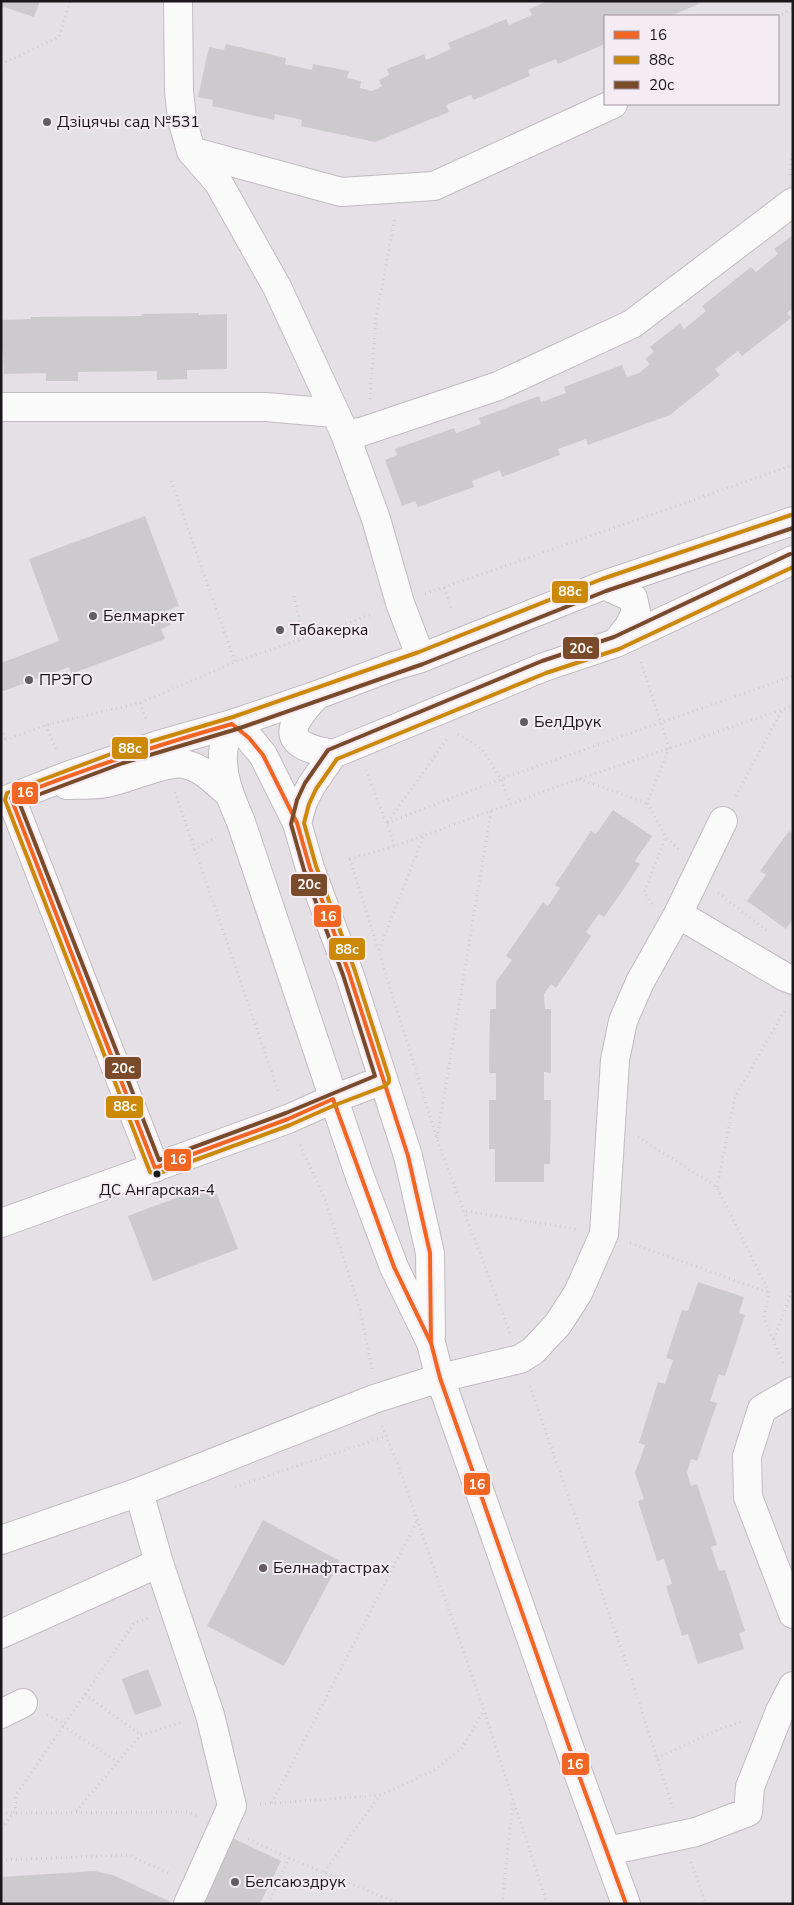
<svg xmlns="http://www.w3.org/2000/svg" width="794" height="1905" font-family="'Nunito Sans',sans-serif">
<rect width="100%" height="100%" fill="#e5e0e5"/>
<path fill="#cdcacd" d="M1 1H40L34 17 1 6Z
M548 1H697L699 4 670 16H605V44L558 64 556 59 528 70 530 76 473 100 471 95 446 105 449 112 375 142 301 126 302 120 275 114 274 120 212 106 213 100 198 97 209 47 224 50 226 44 286 58 285 64 312 70 313 64 349 71 347 78 361 81 360 88 372 91 382 86 379 80 389 75 387 69 424 54 426 60 451 49 448 43 506 19 509 25 532 15 529 9Z
M793 235V308L787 313 791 318 742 356 738 351 715 369 720 375 670 415 588 445 586 439 558 449 560 455 502 477 500 470 472 481 474 487 418 507 415 501 402 506 385 460 397 455 395 449 454 428 456 433 481 424 479 418 539 396 541 402 566 393 564 387 622 365 627 377 639 373 650 364 645 359 654 352 650 347 680 323 684 329 706 311 702 306 751 267 756 272 778 254 774 249Z
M199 313V315L227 314V369L187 370V379L157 380V371L78 372V381H46V373L4 374 3 351H1V320L31 319V317L142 316 141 314Z
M145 516 179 606 166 611 171 625 161 629 165 639 71 674 69 667 1 692V663L59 641 29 559Z
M613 810 652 836 635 861 640 864 621 893 604 917 599 914 586 932 591 936 573 963 556 988 551 984 544 994 545 1009H551V1073L544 1072V1100H551L550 1164H544V1182H495V1149H489V1100H496V1073H489L490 1009H496V982L512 960 506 956 543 902 548 906 560 888 555 885 591 831 596 834Z
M789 831 793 834V919L786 929 747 901 766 875 760 871Z
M213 1184 238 1249 153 1281 128 1216Z
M698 1282 744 1297 739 1313 745 1315 725 1376 719 1374 710 1401 717 1403 697 1461 691 1459 687 1473 691 1486 697 1484 717 1545 711 1547 719 1571 725 1570 745 1631 739 1633 744 1649 698 1664 688 1634 682 1636 666 1586 672 1584 664 1559 657 1561 638 1501 644 1499 635 1473 645 1445 639 1443 658 1382 665 1384 673 1360 666 1358 682 1310 688 1311Z
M263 1520 340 1561 284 1666 207 1626Z
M148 1669 162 1706 135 1715 122 1679Z
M226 1835 281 1861 260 1904H194Z
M94 1871 113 1875 171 1902 170 1904H1V1877Z"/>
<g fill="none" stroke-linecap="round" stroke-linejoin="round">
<defs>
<path id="minor" d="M178 1 179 91 182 119 191 151 218 182 277 287 345 434 376 519 400 603 421 658
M191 151 341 192 434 186 613 104
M1 407H266L334 413
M345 434 361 432 498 386 632 324 793 202
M67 785C80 784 94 786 106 783 125 780 167 760 184 764 201 767 216 782 228 793
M11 798 155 1168
M1 802 67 776 158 745 232 724 249 738 263 755 297 823
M678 914 785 977 793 980
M1 1223 288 1119 333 1099
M793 1391 762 1409 747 1456 748 1497 793 1614
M139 1492 159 1563 210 1715 232 1806 188 1904
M1 1634 159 1563
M1 1714 23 1703
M608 1851 696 1832 748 1812 750 1787 780 1711 793 1686
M626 1904 580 1778 440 1378 520 1359 533 1351 558 1324 578 1293 604 1234 615 1060 623 1021 640 982 678 914 723 821"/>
<path id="major" d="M604 585 633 598 636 612 629 626 616 643
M317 695C285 729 281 745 333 754
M333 1099 383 1080
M431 1335 430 1253 408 1156 349 973 310 868 297 823 303 802 311 786 333 754 544 667 616 643 793 560
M1 1540 139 1492 374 1399 440 1378 431 1343 394 1267 360 1177 241 822C231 799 219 772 224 746 225 739 229 731 232 724L317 695 394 666 421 658 604 585 793 521"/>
</defs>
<use href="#minor" stroke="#c0bcc0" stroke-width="30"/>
<use href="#major" stroke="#c0bcc0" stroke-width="30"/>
<path stroke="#cecdce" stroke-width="3" stroke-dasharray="1 4" stroke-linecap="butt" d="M778 17 793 8
M1 64 59 37 70 1
M790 175 793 146
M370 399 376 318 395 217
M171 481 235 662
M444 588 451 608
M425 594 793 465
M294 596 303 638
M641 662 669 748 647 803 666 837 679 850
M140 703 146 719
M46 725 56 750
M1 729 6 741
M458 734 483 750 501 779 510 803
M1 742 46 725 140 703 235 662 373 614
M366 770 395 846
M579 779 647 803
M175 792 279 1093
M736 796 782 710
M388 822 447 739
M387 823 501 779 793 676
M194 850 216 837
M718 893 769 932
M652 904 644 892 666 837
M379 950 424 835
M638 1137 717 1187 769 1292 764 1318 784 1366
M437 1138 491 811
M300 1145 325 1199 360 1310 372 1369
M717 1187 735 1097 786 1008
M466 1211 576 1229
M630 1243 768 1292
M510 1333 439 1145 350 859 395 846 579 779 793 706
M774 1339 793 1288
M530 1386 630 1674 673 1808
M382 1426 398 1465 484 1710 547 1904
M235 1487 387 1436
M85 1694 141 1735
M47 1715 65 1724
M63 1726 118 1762
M657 1758 722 1728 744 1721
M272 1803 417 1521
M260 1804 381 1795 433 1771 462 1748 484 1710
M76 1811 141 1735 183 1722
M1 1813 189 1812 197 1816
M1 1828 15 1811 16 1795 134 1623 148 1618
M248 1839 289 1858 400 1904
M1 1860 128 1855 171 1874
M691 1862 706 1904
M324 1872 380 1795
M268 1904 289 1858
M502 1904 513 1800"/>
<use href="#minor" stroke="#fbfafb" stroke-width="28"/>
<use href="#major" stroke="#fbfafb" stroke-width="28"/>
<defs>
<path id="bus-1" d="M232 724 249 738 263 755 297 823 310 868 349 973 408 1156 430 1253 431 1343 394 1267 333 1099 288 1119 155 1168 11 798C84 769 157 745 232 724Z
M431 1343 440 1378 580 1778 626 1904"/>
<path id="bus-2" d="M791 515 602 579 419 652 233 717 119 751 7 793 5 800 150 1172 157 1174 290 1125 335 1105 385 1086 389 1082V1078L355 971 316 866 304 823 309 804 316 789 337 759 546 673 619 649 793 567"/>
<path id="bus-3" d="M790 554 614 637 542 661 328 750 305 783 297 800 291 824 304 870 343 975 375 1076 286 1113 159 1160 19 802 123 763 237 729 423 664 606 591 793 528"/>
</defs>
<use href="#bus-1" stroke="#f5ebf3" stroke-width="8"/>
<use href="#bus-2" stroke="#f5ebf3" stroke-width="8"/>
<use href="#bus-3" stroke="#f5ebf3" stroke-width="8"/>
<use href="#bus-1" stroke="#f26522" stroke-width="4"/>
<use href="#bus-2" stroke="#cb8905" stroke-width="4"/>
<use href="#bus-3" stroke="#7a4b2a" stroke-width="4"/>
</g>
<g fill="#615d61" stroke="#f5ebf3" stroke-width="2">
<circle cx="47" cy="122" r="5"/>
<circle cx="93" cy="616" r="5"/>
<circle cx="280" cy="630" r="5"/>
<circle cx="29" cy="680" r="5"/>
<circle cx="524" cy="722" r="5"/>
<circle cx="263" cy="1568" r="5"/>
<circle cx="235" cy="1882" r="5"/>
</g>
<circle fill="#1a171a" stroke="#f5ebf3" stroke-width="2" cx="157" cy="1174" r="4.5"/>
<g text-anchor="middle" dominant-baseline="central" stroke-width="4" stroke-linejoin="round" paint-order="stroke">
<g font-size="15" fill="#1a171a" stroke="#f5ebf3">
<text x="157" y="1190">ДС Ангарская-4</text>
</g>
<g font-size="16" fill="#1a171a" stroke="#f5ebf3" text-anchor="start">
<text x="57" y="122">Дзіцячы сад №531</text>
<text x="103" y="616">Белмаркет</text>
<text x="290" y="630">Табакерка</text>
<text x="39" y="680">ПРЭГО</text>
<text x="534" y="722">БелДрук</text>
<text x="273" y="1568">Белнафтастрах</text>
<text x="245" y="1882">Белсаюздрук</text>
</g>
</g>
<g stroke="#f5ebf3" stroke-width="2">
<rect x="551" y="580" width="38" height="24" rx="5" fill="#cb8905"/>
<rect x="562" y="636" width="38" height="24" rx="5" fill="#7a4b2a"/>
<rect x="111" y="736" width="38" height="24" rx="5" fill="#cb8905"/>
<rect x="11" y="781" width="28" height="24" rx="5" fill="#f26522"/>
<rect x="290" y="873" width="38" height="24" rx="5" fill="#7a4b2a"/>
<rect x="313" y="904" width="29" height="24" rx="5" fill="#f26522"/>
<rect x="328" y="937" width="38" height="24" rx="5" fill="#cb8905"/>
<rect x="104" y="1056" width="38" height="24" rx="5" fill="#7a4b2a"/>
<rect x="105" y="1095" width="39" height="24" rx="5" fill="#cb8905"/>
<rect x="163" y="1148" width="29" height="24" rx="5" fill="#f26522"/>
<rect x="463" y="1472" width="28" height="24" rx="5" fill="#f26522"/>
<rect x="561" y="1752" width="29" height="24" rx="5" fill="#f26522"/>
</g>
<g font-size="14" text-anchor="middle" font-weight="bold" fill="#fff">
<text x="570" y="596">88с</text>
<text x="581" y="653">20с</text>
<text x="130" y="753">88с</text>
<text x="25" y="797">16</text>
<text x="309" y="889">20с</text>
<text x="328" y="921">16</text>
<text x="347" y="954">88с</text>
<text x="123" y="1073">20с</text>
<text x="125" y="1111">88с</text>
<text x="178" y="1164">16</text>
<text x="477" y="1489">16</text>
<text x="575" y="1769">16</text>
</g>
<rect width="794" height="1905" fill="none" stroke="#1a171a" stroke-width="5"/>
<rect x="604" y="15" width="175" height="90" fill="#f5ebf3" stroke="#9d969c"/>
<rect x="614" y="31" width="25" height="8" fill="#f26522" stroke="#9d969c"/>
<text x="649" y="40" font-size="15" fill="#1a171a">16</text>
<rect x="614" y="56" width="25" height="8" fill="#cb8905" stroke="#9d969c"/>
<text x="649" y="65" font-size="15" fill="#1a171a">88с</text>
<rect x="614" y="81" width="25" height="8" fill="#7a4b2a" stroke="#9d969c"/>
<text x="649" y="90" font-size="15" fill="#1a171a">20с</text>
</svg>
